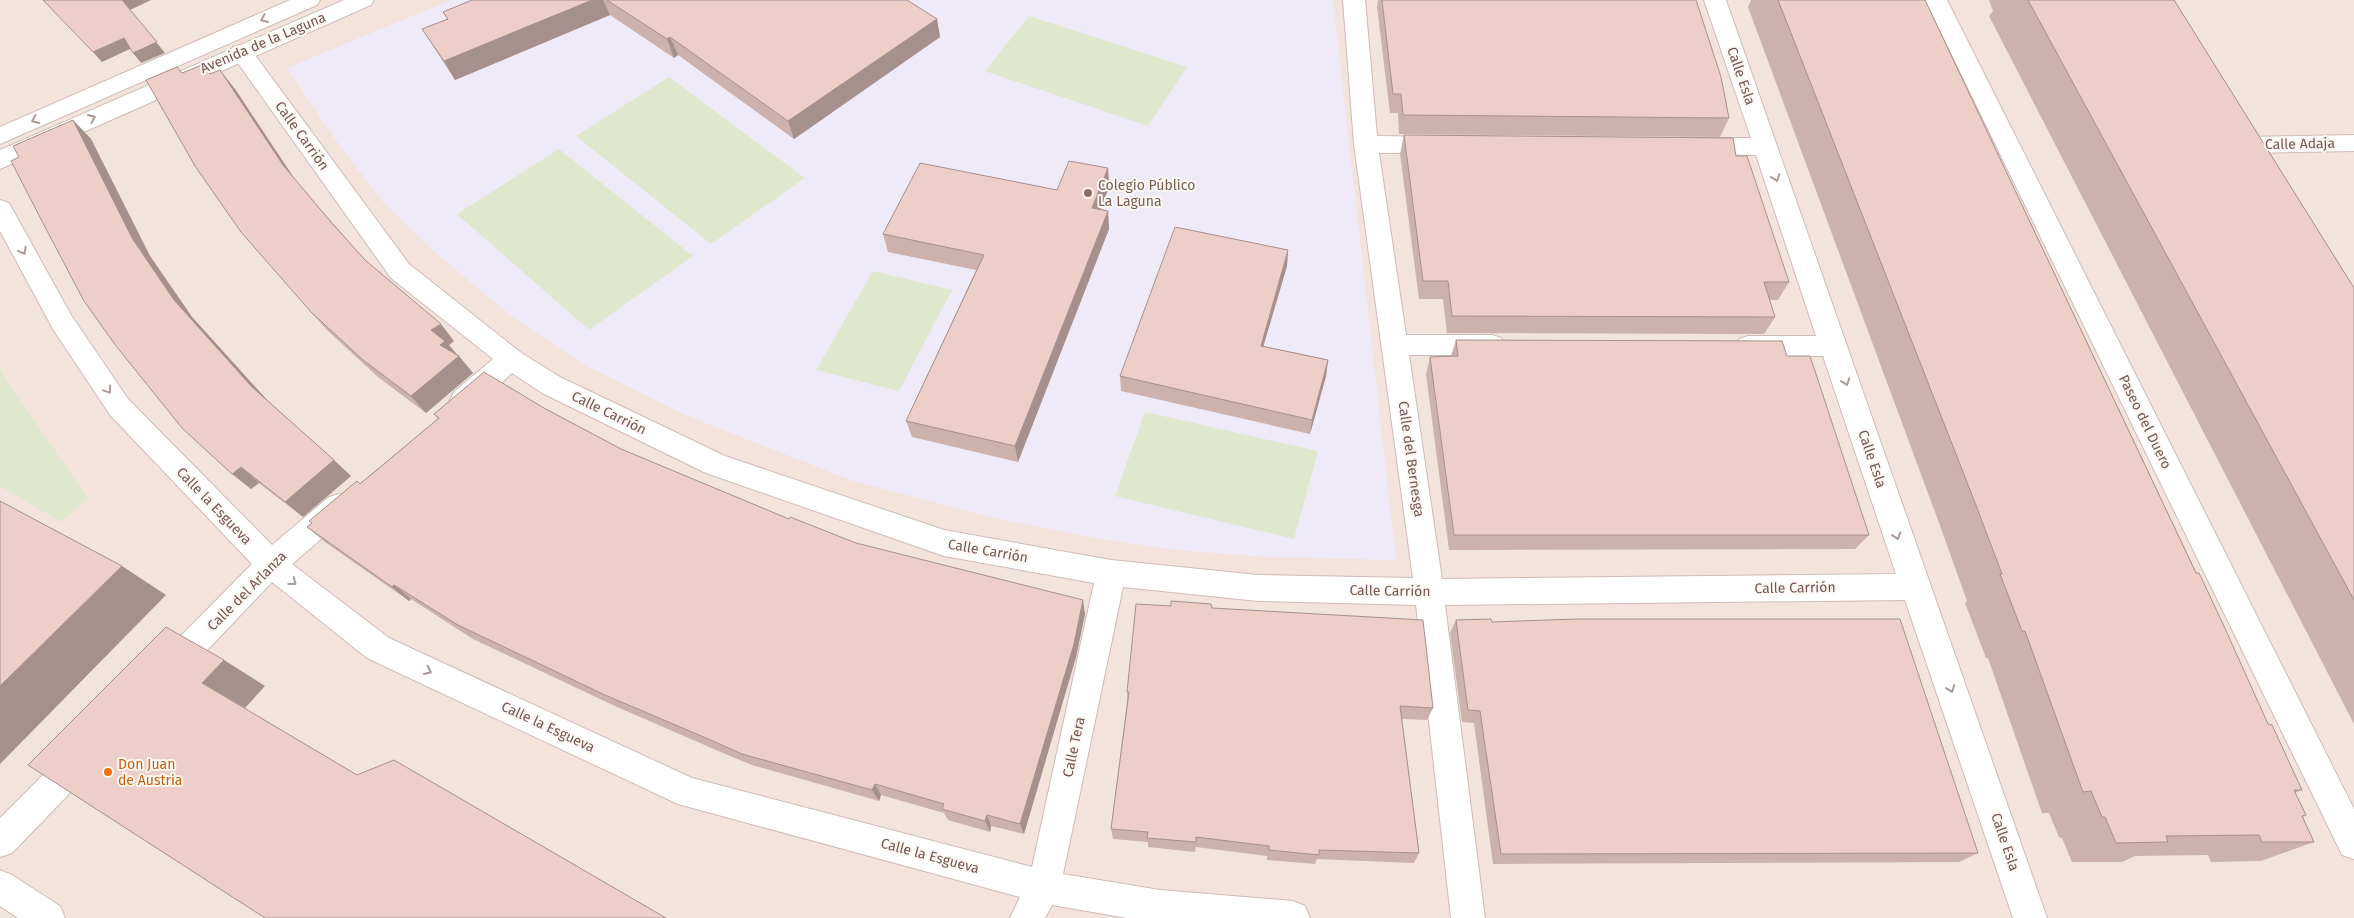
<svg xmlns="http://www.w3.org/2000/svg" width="2354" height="918" font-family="'Fira Sans',sans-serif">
<rect width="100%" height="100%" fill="#fbf3ee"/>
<path fill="#f2e3dd" d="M0 0H2354V918H0Z"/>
<path fill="#efeaf8" d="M451 0H1333L1396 560 1267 557 1176 550 1101 539 994 518 853 481 683 414 587 366 510 315 430 248 382 201 335 139 287 68Z"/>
<path fill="#dfe8cd" d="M1029 16 1187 67 1148 126 985 71Z
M669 77 805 178 711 244 576 136Z
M559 149 693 256 589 330 457 214Z
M873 271 952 290 899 391 816 370Z
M0 368 6 380 88 498 61 522 0 486Z
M1145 412 1318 451 1294 539 1115 496Z"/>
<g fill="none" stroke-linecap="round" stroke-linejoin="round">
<defs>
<path id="street" d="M1343 0H1365L1377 136 1439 137 1447 139 1451 145 1447 151 1439 153H1379L1406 335H1492L1501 338 1505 345 1501 352 1492 355H1409L1442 579 1896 574 1823 356H1748L1739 353 1735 346 1739 339 1748 336H1816L1756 155 1697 154 1689 152 1685 146 1689 140 1697 138H1751L1704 0H1726L2047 918H2013L1905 600 1445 605 1485 918H1451L1416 605 1258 601 1123 587 1063 874 1160 890 1293 901 1305 906 1310 918H1127L1052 905 1045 918H1010L1020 897 678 804 367 658 272 582 179 680 168 684 157 680 153 670 157 660 252 564 110 415 53 329 0 231V200L9 203 71 315 128 399 272 545 329 497 339 494 349 497 353 506 349 515 292 564 389 638 692 778 1032 867 1094 583 944 556 706 473 542 393 512 373C496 387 475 415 454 408L450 400 454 392 493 359 391 278 230 52 233 47 241 45 249 47 409 264 520 352 560 377 725 456 944 530 1111 560 1258 575 1413 578 1354 144Z
M1925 0H1947L2354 809V859L2342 855Z
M2354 135V151L2247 153 2239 151 2235 145 2239 139 2247 137Z
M82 743 93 747 98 758 93 769 12 853 0 857V818L71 747Z"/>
<path id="secondary" d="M290 0H320L317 5 0 144V127Z
M344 0H374L371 5 0 169V150Z
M0 870 12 875 60 906 65 918H18L0 906Z"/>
</defs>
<use href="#street" stroke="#cfbbb6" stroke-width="2"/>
<use href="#secondary" stroke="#d2bab4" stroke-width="2"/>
<use href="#street" fill="#fff" fill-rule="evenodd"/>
<use href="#secondary" fill="#fff" fill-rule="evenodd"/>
</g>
<path fill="#ccb1ad" d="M472 0H907L937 19 940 37 794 139 678 55 674 58 610 15 455 80 422 29 447 19 443 12Z
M1378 0H1696L1729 118 1720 137 1399 134 1398 113H1390L1377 7Z
M1751 0H1925L2268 724 2302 790 2295 793 2306 815 2303 817 2314 842 2261 861 2211 862 2208 855 2135 856 2122 862H2072L2062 838 2059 837 2049 813H2042L1988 658H1986L1965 603 1967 601 1942 531 1748 7Z
M1989 0H2174L2354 288V724L1989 16 1993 11Z
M204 64 212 74 235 89 296 181 365 260 454 341 449 345 473 373 426 413 378 377 327 330 311 312 182 73Z
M73 120 91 139 150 256 192 317 265 398 351 476 303 517 259 483 251 489 19 157Z
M1404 135 1789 282 1778 300H1769L1775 317 1764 334 1447 333 1443 299H1419L1400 154Z
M1108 168 1109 187 1100 209 1108 211 1109 229 1018 462 912 437 906 421 976 270 888 252 883 234 1057 190Z
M1288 250 1287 266 1263 346 1328 360 1326 376 1310 434 1121 391 1120 376Z
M1456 340 1787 356 1869 535 1855 549 1449 550 1426 374 1430 357 1451 356Z
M544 408 621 449 789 519 856 543 1085 614 1076 657 1024 834 991 826 990 832 948 820 944 813 881 795 879 801 752 765 723 753 617 707 473 639 411 599 409 601 325 542 307 527 438 419 434 414Z
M1212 608 1433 708 1427 720 1402 719 1419 853 1414 863 1317 859 1315 864 1267 860V856L1196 847 1195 852 1148 847V842L1113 839 1111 829 1127 702V692Z
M1456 620 1492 622 1978 853 1959 862 1493 864 1474 723 1462 722 1450 633Z"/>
<path fill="#a6908d" d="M122 0H151L130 10 165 53 141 63 133 53Z
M592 0H603L610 15 455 80 444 61Z
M937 19 940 37 794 139 788 121Z
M670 37 678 55 674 58 667 39Z
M124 38 132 48 102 62 93 52Z
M220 70 235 89 298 184 283 165Z
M73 120 91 139 150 256 192 317 269 402 251 386 174 300 132 238Z
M1108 168 1109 187 1094 226 1092 208Z
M1108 211 1109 229 1018 462 1015 446Z
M1288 250 1287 266 1259 361 1261 346Z
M441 324 454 341 449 345 459 357V356L473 373 426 413 411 396 440 345 431 330Z
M1328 360 1326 376 1310 434 1312 420Z
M334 460 351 476 303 517 285 502Z
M241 467 259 483 251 489 232 474Z
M122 566 166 595 0 764V686Z
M394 585 411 599 409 601 392 587Z
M1083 600 1085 614 1076 657 1024 834 1020 824Z
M224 660 265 686 245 708 202 683Z
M875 784 881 795 879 801 872 790Z
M987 815 991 826 990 832 985 821Z"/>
<path fill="#edcec9" stroke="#a6908d" d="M43 0H122L157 42 133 53 124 38 93 52Z
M472 0H592L444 61 422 29 448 19 443 12Z
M607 0H907L937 19 788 121 670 37 667 39Z
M1382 0H1696L1721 77 1729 118 1403 115 1401 94H1393Z
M1778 0H1925L2196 573H2199L2223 624 2268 724 2272 725 2302 790H2294L2306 815 2302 816 2314 842H2262L2259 835 2166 836 2168 842 2116 843 2105 817H2102L2091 791 2083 792 2025 631H2022L2000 574H2002L1974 500Z
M2028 0H2174L2354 288V600Z
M204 64 210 74 220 70 283 165 330 221 365 260 441 324 431 330 445 341 440 345 459 356 411 396 363 360 311 312 241 232 195 166 146 80 177 67 182 73Z
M73 120 132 238 174 300 251 386 334 460 285 502 241 467 232 474 182 428 116 346 84 301 45 227 11 161 19 157 13 146Z
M1404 135 1733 138 1736 156H1747L1789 282H1764L1775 317 1452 316 1448 281H1423Z
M1069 161 1108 168 1092 208 1108 211 1015 446 906 421 984 255 883 234 920 163 1057 190Z
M1175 227 1288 250 1261 346 1328 360 1312 420 1120 376Z
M1456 340 1782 341 1787 356H1810L1869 535H1454L1430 357 1458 356Z
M484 372 544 408 621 449 789 519 790 517 856 543 1083 600 1074 644 1020 824 987 815 985 821 942 809 944 804 875 784 872 790 742 754 713 741 605 695 458 625 394 585 392 587 307 527 312 523 309 521 357 481 360 484 439 418 434 414Z
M0 501 122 566 0 686Z
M1171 601 1211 604 1212 608 1423 620 1433 708 1400 706 1419 853 1319 850V855L1269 850V846L1196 837V842L1147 838 1148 832 1111 829 1129 692H1127L1136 604 1171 606Z
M1491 619 1492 622 1576 619H1900L1978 853 1501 854 1480 711 1468 710 1456 620Z
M166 627 224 660 202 683 357 775 394 760 666 918H265L28 765Z"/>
<defs><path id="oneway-chevron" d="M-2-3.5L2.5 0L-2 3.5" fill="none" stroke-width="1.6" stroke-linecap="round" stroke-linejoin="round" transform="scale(1.25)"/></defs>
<g stroke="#ac9a97">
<use href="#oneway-chevron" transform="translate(264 19) rotate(157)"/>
<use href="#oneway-chevron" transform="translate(92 118) rotate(-24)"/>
<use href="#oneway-chevron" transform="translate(35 120) rotate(156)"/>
<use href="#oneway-chevron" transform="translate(1776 178) rotate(71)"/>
<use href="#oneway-chevron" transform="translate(23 251) rotate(61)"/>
<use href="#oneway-chevron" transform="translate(1846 382) rotate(71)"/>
<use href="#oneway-chevron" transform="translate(108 390) rotate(56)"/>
<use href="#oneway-chevron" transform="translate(1897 536) rotate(71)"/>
<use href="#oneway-chevron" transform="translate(293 582) rotate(38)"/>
<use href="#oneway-chevron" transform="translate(428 671) rotate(25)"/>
<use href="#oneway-chevron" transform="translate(1951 689) rotate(71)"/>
</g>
<circle fill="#8d6e63" stroke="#fef8f4" stroke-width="2" cx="1088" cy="193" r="5"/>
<circle fill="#e8710a" stroke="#fef8f4" stroke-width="2" cx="108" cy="772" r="5"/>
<g text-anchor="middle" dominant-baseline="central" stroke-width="4" stroke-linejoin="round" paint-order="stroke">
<g font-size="14" fill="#755652" stroke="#fef8f4">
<text transform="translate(263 43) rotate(-23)">Avenida de la Laguna</text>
<text transform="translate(1741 76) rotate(71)">Calle Esla</text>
<text transform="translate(302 136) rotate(54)">Calle Carrión</text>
<text transform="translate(2300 144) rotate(-1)">Calle Adaja</text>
<text transform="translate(609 413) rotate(26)">Calle Carrión</text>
<text transform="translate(2145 422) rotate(64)">Paseo del Duero</text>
<text transform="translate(1411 459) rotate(82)">Calle del Bernesga</text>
<text transform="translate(1872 459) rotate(71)">Calle Esla</text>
<text transform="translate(214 506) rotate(46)">Calle la Esgueva</text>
<text transform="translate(988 551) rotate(10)">Calle Carrión</text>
<text transform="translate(1795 588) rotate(-1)">Calle Carrión</text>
<text transform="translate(247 591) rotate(-45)">Calle del Arlanza</text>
<text transform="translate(1390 591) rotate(1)">Calle Carrión</text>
<text transform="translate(548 727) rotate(25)">Calle la Esgueva</text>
<text transform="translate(1074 747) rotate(-78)">Calle Tera</text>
<text transform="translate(2005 842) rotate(71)">Calle Esla</text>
<text transform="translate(930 856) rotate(15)">Calle la Esgueva</text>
</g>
<g font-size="14" fill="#785e54" stroke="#fef8f4" text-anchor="start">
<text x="1098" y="185">Colegio Público<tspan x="1098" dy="16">La Laguna</tspan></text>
</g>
<g font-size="14" fill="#c56008" stroke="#fef8f4" text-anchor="start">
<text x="118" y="764">Don Juan<tspan x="118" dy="16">de Austria</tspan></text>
</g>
</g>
</svg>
